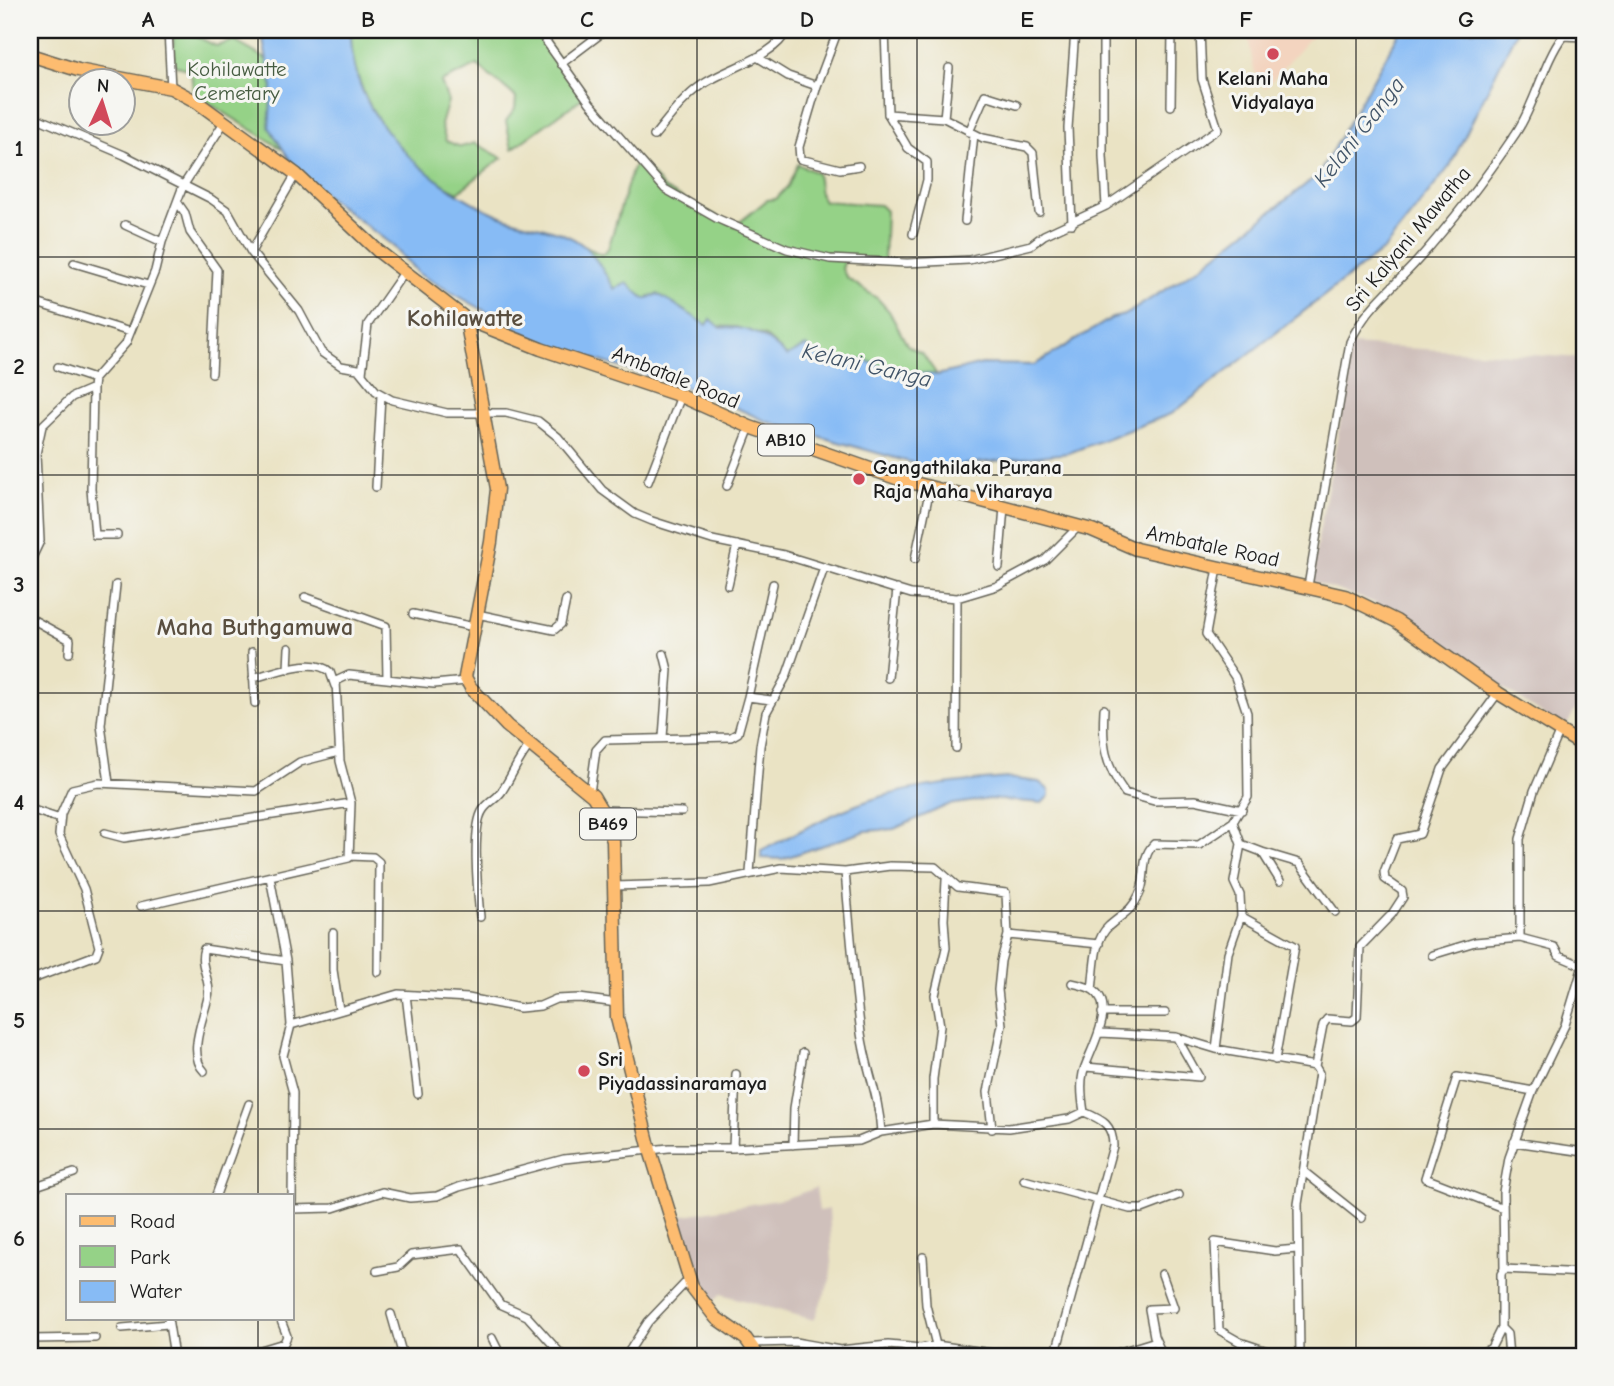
<svg xmlns="http://www.w3.org/2000/svg" width="1614" height="1386" font-family="'Comic Neue',sans-serif">
<rect width="100%" height="100%" fill="#f6f6f2"/>
<filter id="ink" filterUnits="userSpaceOnUse"><feTurbulence type="fractalNoise" baseFrequency=".0143" numOctaves="2"/><feDisplacementMap in="SourceGraphic" scale="14" xChannelSelector="R" yChannelSelector="G"/><feConvolveMatrix kernelMatrix="1 2 1 2 8 2 1 2 1" color-interpolation-filters="sRGB"/></filter>
<filter id="wash" filterUnits="userSpaceOnUse"><feTurbulence type="fractalNoise" baseFrequency=".00686" numOctaves="4" result="noise"/><feDisplacementMap in="SourceGraphic" scale="28" xChannelSelector="R" yChannelSelector="G"/><feGaussianBlur stdDeviation="1.57" result="paint"/><feColorMatrix in="noise" values="0 0 0 0 0 0 0 0 0 0 0 0 0 0 0 0 0 1.4 0 .05"/><feComposite in="paint" operator="in"/></filter>
<g filter="url(#wash)">
<rect width="100%" height="100%" fill="#eae3c4"/>
<path fill="#f3d4bf" d="M1247 30H1317L1265 88 1254 70Z"/>
<path fill="#cfc0bb" d="M1350 345 1584 358V693L1565 729 1373 602 1310 581 1341 418Z
M816 1188 819 1211 829 1209 832 1261 830 1280 814 1320 721 1294 708 1307 693 1281 673 1217 783 1199Z"/>
<path fill="#95d287" stroke="#587752" stroke-width="2" d="M183 30 216 46 234 41 266 59 274 84 272 125 284 150 193 93 191 70 174 65 173 31Z
M351 30H538L585 96 512 149 506 121 515 109 516 98C504 84 492 81 478 65L441 82 448 101 441 125 446 141 461 147 475 143 502 158 458 192C400 166 349 95 351 30Z
M639 160 665 189 735 226 767 200 776 199 788 186 798 164 817 173 820 194 824 201 880 205 886 211 884 262 845 260 842 269 847 278 878 299 889 311 907 345 923 354 937 375 895 370 863 360 830 367 787 356 765 336 736 327 707 326 658 294 645 299 615 289 584 246 602 255 608 249 632 170Z"/>
<path fill="#87bbf5" stroke="#526c88" stroke-width="2" d="M261 30H351C348 116 426 184 499 215 525 226 561 227 584 246 596 256 606 276 615 289L627 283 645 299 658 294 707 325 711 319 721 328C750 325 767 338 787 356L806 346 830 367 863 360 895 370 937 375 982 364 1034 365 1112 318 1125 315 1200 267 1319 174 1401 30H1517L1450 166 1384 249 1173 413 1069 453 930 468 768 422 700 392 542 343 419 274 392 245 320 191 293 165 269 127 272 86Z
M1008 778 1039 782 1049 790V796L1042 803 990 799 948 805 894 829 866 831 782 859 761 858V851C799 832 838 809 880 797 921 785 966 781 1008 778Z"/>
</g>
<g filter="url(#ink)">
<g fill="none" stroke-linecap="round" stroke-linejoin="round">
<defs>
<path id="street" d="M168 30 171 88
M538 30 590 103 665 189 716 218 787 249 830 259 907 263 969 260 1031 245 1044 235 1106 206 1218 129 1202 79 1200 30
M885 30 888 114 944 118 983 138 1027 147 1033 153 1039 212
M1103 30V156L1106 206
M757 57 788 76 817 86 799 147 800 159 840 169 859 166
M561 64 606 30
M817 86 838 30
M1171 106 1172 30
M888 114 908 148 927 162V180L913 234
M30 115 124 155 211 199 228 211 251 252 299 311 321 352 341 366 358 369 376 391 392 400 447 413H506L538 421 558 437 602 490 635 514 652 521 712 540 784 555 911 594 957 598 997 586 1045 560 1078 527
M944 118 949 68
M969 132 985 95 1017 105
M654 136C669 118 683 98 702 85 726 68 776 57 787 30
M178 203 185 213 190 232 217 270 212 373
M965 221 974 134
M1072 224 1068 128 1075 30
M125 225 162 242
M251 252 296 174
M74 263 148 285
M30 301 130 332
M58 367 94 379
M362 373 368 324 405 271
M93 388 91 489 95 535H117
M648 482 681 396
M727 486 750 427
M376 487 381 395
M915 559 930 488
M30 562 40 541 36 454 42 426 72 397 93 388 94 379 126 343 155 271 162 242 183 186 225 121
M999 567 1004 507
M728 585 737 545
M1308 586 1350 342C1366 307 1393 288 1418 260 1453 221 1487 176 1516 133 1536 103 1543 63 1563 36L1584 37
M305 597 386 626 387 679
M413 614 474 627
M477 614 554 630 561 624 566 600
M30 618 70 640 69 653
M252 652 255 703
M288 669 289 648
M253 678C274 673 312 656 330 672L335 686
M888 678 897 589
M748 697 773 584
M1104 709C1102 744 1104 764 1125 793L1154 801 1195 800 1242 810
M663 737 668 670 664 654
M956 748 957 598
M109 783 101 725 116 585
M590 793 596 750 605 740 731 737 738 733 748 697 771 700
M30 809 60 819
M602 810 682 812
M1233 822 1241 844 1262 852 1280 881
M105 833 124 838 351 803
M1241 844 1234 882 1240 895 1241 916
M1262 852 1299 863 1335 912
M350 856 373 857 379 862 378 972
M845 872C850 926 854 980 861 1033 866 1070 879 1094 881 1132
M750 873 760 746 766 713 786 677 824 568
M270 877 286 961 291 1025
M615 886 709 883 781 868 845 872 890 866 935 867 958 887 1006 893 1008 935 1001 961 998 990 1002 1025 988 1092 992 1129
M141 906 349 858 351 803 340 761 336 681 349 675 434 684 466 681
M480 917C478 895 471 827 483 810 488 802 497 799 502 791 512 776 518 759 530 745
M333 933V970L339 1010
M1008 935 1099 944
M1432 955 1475 942 1520 938
M30 980 96 955 99 947 84 889 59 835 61 814 72 789 98 783 256 791 300 762 339 752
M1072 983C1079 985 1087 986 1093 990 1119 1006 1087 1055 1083 1073 1080 1086 1082 1100 1084 1112
M1092 989C1095 970 1093 940 1109 926 1121 915 1132 911 1139 895 1148 878 1139 859 1154 844L1199 845 1233 822 1248 797 1247 713 1235 677 1206 634 1218 568
M406 995 418 1094
M1102 1013H1165
M1101 1033 1176 1037 1216 1049 1315 1066 1319 1073 1298 1204 1300 1356
M1216 1049 1228 953 1241 916 1295 946 1275 1060
M1315 1066 1323 1025 1327 1019 1352 1021 1357 1017 1360 947 1392 914 1403 897 1402 891 1385 879 1384 872 1397 839 1420 834 1442 769 1498 693
M1086 1067 1199 1077 1177 1038
M204 1071C187 1054 204 1017 208 997 212 981 198 965 204 949L286 961
M933 1124V1079L940 1026 935 995 946 948 944 920 946 880
M1514 1142 1584 1152
M793 1145 794 1108 803 1053
M733 1148 736 1074
M1303 1171 1362 1218
M1024 1180 1130 1209H1142L1179 1195
M30 1188 74 1173
M216 1195 249 1104
M292 1202 293 1093 283 1056 291 1025 398 994 468 998 520 1008 540 1006 556 999 579 998 617 1003
M1503 1208 1425 1178 1457 1077 1533 1091
M292 1209 333 1208 382 1192 410 1198 437 1196 459 1187 564 1159 669 1148H733L859 1141 881 1132 933 1124 1009 1128 1069 1119 1084 1112C1103 1120 1113 1125 1113 1146L1055 1356
M923 1257 926 1305 936 1345
M1504 1269 1584 1273
M377 1271 398 1267 411 1255 461 1249 500 1304 527 1316 563 1356
M1162 1274 1174 1308 1149 1309 1154 1336 1163 1356
M391 1314 403 1356
M168 1318 174 1356
M122 1328 168 1324
M492 1338 501 1356
M30 1339 95 1338
M750 1343 795 1342 840 1350 888 1345 921 1348 936 1345 1012 1356
M30 1346 31 1356
M307 1355V1356
M221 1356 254 1352 284 1343 287 1336 280 1318
M626 1356 648 1322 689 1279
M1107 1356 1156 1341
M1282 1356 1240 1342 1219 1330 1215 1242 1275 1251 1297 1249
M1476 1356 1491 1348 1501 1328
M1509 1356 1507 1334 1501 1328V1274L1504 1269 1503 1192 1509 1158 1533 1091 1565 1025 1583 966 1559 956 1554 947 1520 938V839L1534 791 1559 733"/>
<path id="primary" d="M30 55 78 70 171 88 197 102 296 174 378 251 466 319 541 349 681 396 750 427 899 479 1092 530 1136 549 1345 596 1396 621 1498 693 1584 746
M466 319 497 489 491 542 465 677 471 688 507 726 593 796 606 818 613 841 617 1018 650 1150 692 1287 716 1318 746 1339 758 1356"/>
</defs>
<use href="#street" stroke="#646257" stroke-width="10"/>
<use href="#primary" stroke="#646257" stroke-width="15"/>
<use href="#street" stroke="#fff" stroke-width="7"/>
<use href="#primary" stroke="#fdbc6f" stroke-width="12"/>
</g>
</g>
<path fill="none" stroke="#1c1c1c" stroke-width="2" stroke-opacity="0.55" d="M258 30V1195M478 30V1356M697 30V1356M917 30V1356M1136 30V1356M1356 30V1356M30 257H1584M30 475H1584M30 693H1584M30 911H1584M30 1129H1584M258 1318V1356"/>
<g fill="#d1495b" stroke="#f6f6f2" stroke-width="2.5">
<circle cx="1273" cy="54" r="7"/>
<circle cx="859" cy="479" r="7"/>
<circle cx="584" cy="1071" r="7"/>
</g>
<g text-anchor="middle" dominant-baseline="central" stroke-width="6" stroke-linejoin="round" paint-order="stroke">
<g fill="#f6f6f2" stroke="#5d5d5c" stroke-width="2">
<rect x="758" y="424.5" width="56" height="31" rx="5"/>
<rect x="580" y="808.5" width="56" height="31" rx="5"/>
</g>
<g font-size="19" font-weight="bold" fill="#1c1c1c">
<text x="786" y="440">AB10</text>
<text x="608" y="824">B469</text>
</g>
<g font-size="21" fill="#465c41" stroke="#f6f6f2">
<text x="237" y="69">Kohilawatte<tspan x="237" dy="24">Cemetary</tspan></text>
</g>
<g font-size="21" font-weight="bold" fill="#1c1c1c" stroke="#f6f6f2" text-anchor="start">
<text x="1273" y="78" text-anchor="middle">Kelani Maha<tspan x="1273" dy="24">Vidyalaya</tspan></text>
<text x="873" y="467">Gangathilaka Purana<tspan x="873" dy="24">Raja Maha Viharaya</tspan></text>
<text x="598" y="1059">Sri<tspan x="598" dy="24">Piyadassinaramaya</tspan></text>
</g>
<g font-size="21" fill="#1c1c1c" stroke="#f6f6f2">
<text transform="translate(1408 239) rotate(-50)">Sri Kalyani Mawatha</text>
<text transform="translate(676 377) rotate(22)">Ambatale Road</text>
<text transform="translate(1213 546) rotate(12)">Ambatale Road</text>
</g>
<g font-size="23" font-style="italic" fill="#415468" stroke="#f6f6f2">
<text transform="translate(1359 132) rotate(-52)">Kelani Ganga</text>
<text transform="translate(867 365) rotate(13)">Kelani Ganga</text>
</g>
<g font-size="24" font-weight="bold" fill="#594e3f" stroke="#f6f6f2">
<text x="465" y="318">Kohilawatte</text>
<text x="255" y="627">Maha Buthgamuwa</text>
</g>
</g>
<rect width="1614" height="1386" fill="none" stroke="#f6f6f2" stroke-width="77"/>
<rect x="66" y="1194" width="228" height="126" fill="#f6f6f2" stroke="#9f9f9c" stroke-width="2"/>
<rect x="80" y="1216" width="35" height="10" fill="#fdbc6f" stroke="#9f9f9c" stroke-width="2"/>
<text x="130" y="1228" font-size="21" fill="#1c1c1c">Road</text>
<rect x="80" y="1246" width="35" height="21" fill="#95d287" stroke="#9f9f9c" stroke-width="2"/>
<text x="130" y="1264" font-size="21" fill="#1c1c1c">Park</text>
<rect x="80" y="1281" width="35" height="21" fill="#87bbf5" stroke="#9f9f9c" stroke-width="2"/>
<text x="130" y="1298" font-size="21" fill="#1c1c1c">Water</text>
<g transform="translate(102 102) rotate(4)"><circle r="33" fill="#f6f6f2" stroke="#9f9f9c" stroke-width="2"/>
<path d="M0-5L12 26L0 18L-12 26Z" fill="#d1495b"/>
<text y="-10" font-size="19" font-weight="bold" text-anchor="middle" fill="#1c1c1c">N</text>
</g>
<rect x="38" y="38" width="1538" height="1310" fill="none" stroke="#1c1c1c" stroke-width="2.5"/>
<g font-size="23" text-anchor="middle" font-weight="bold" fill="#1c1c1c">
<text x="148" y="27">A</text>
<text x="368" y="27">B</text>
<text x="587" y="27">C</text>
<text x="807" y="27">D</text>
<text x="1027" y="27">E</text>
<text x="1246" y="27">F</text>
<text x="1466" y="27">G</text>
<text x="19" y="156">1</text>
<text x="19" y="374">2</text>
<text x="19" y="592">3</text>
<text x="19" y="810">4</text>
<text x="19" y="1028">5</text>
<text x="19" y="1246">6</text>
</g>
</svg>
